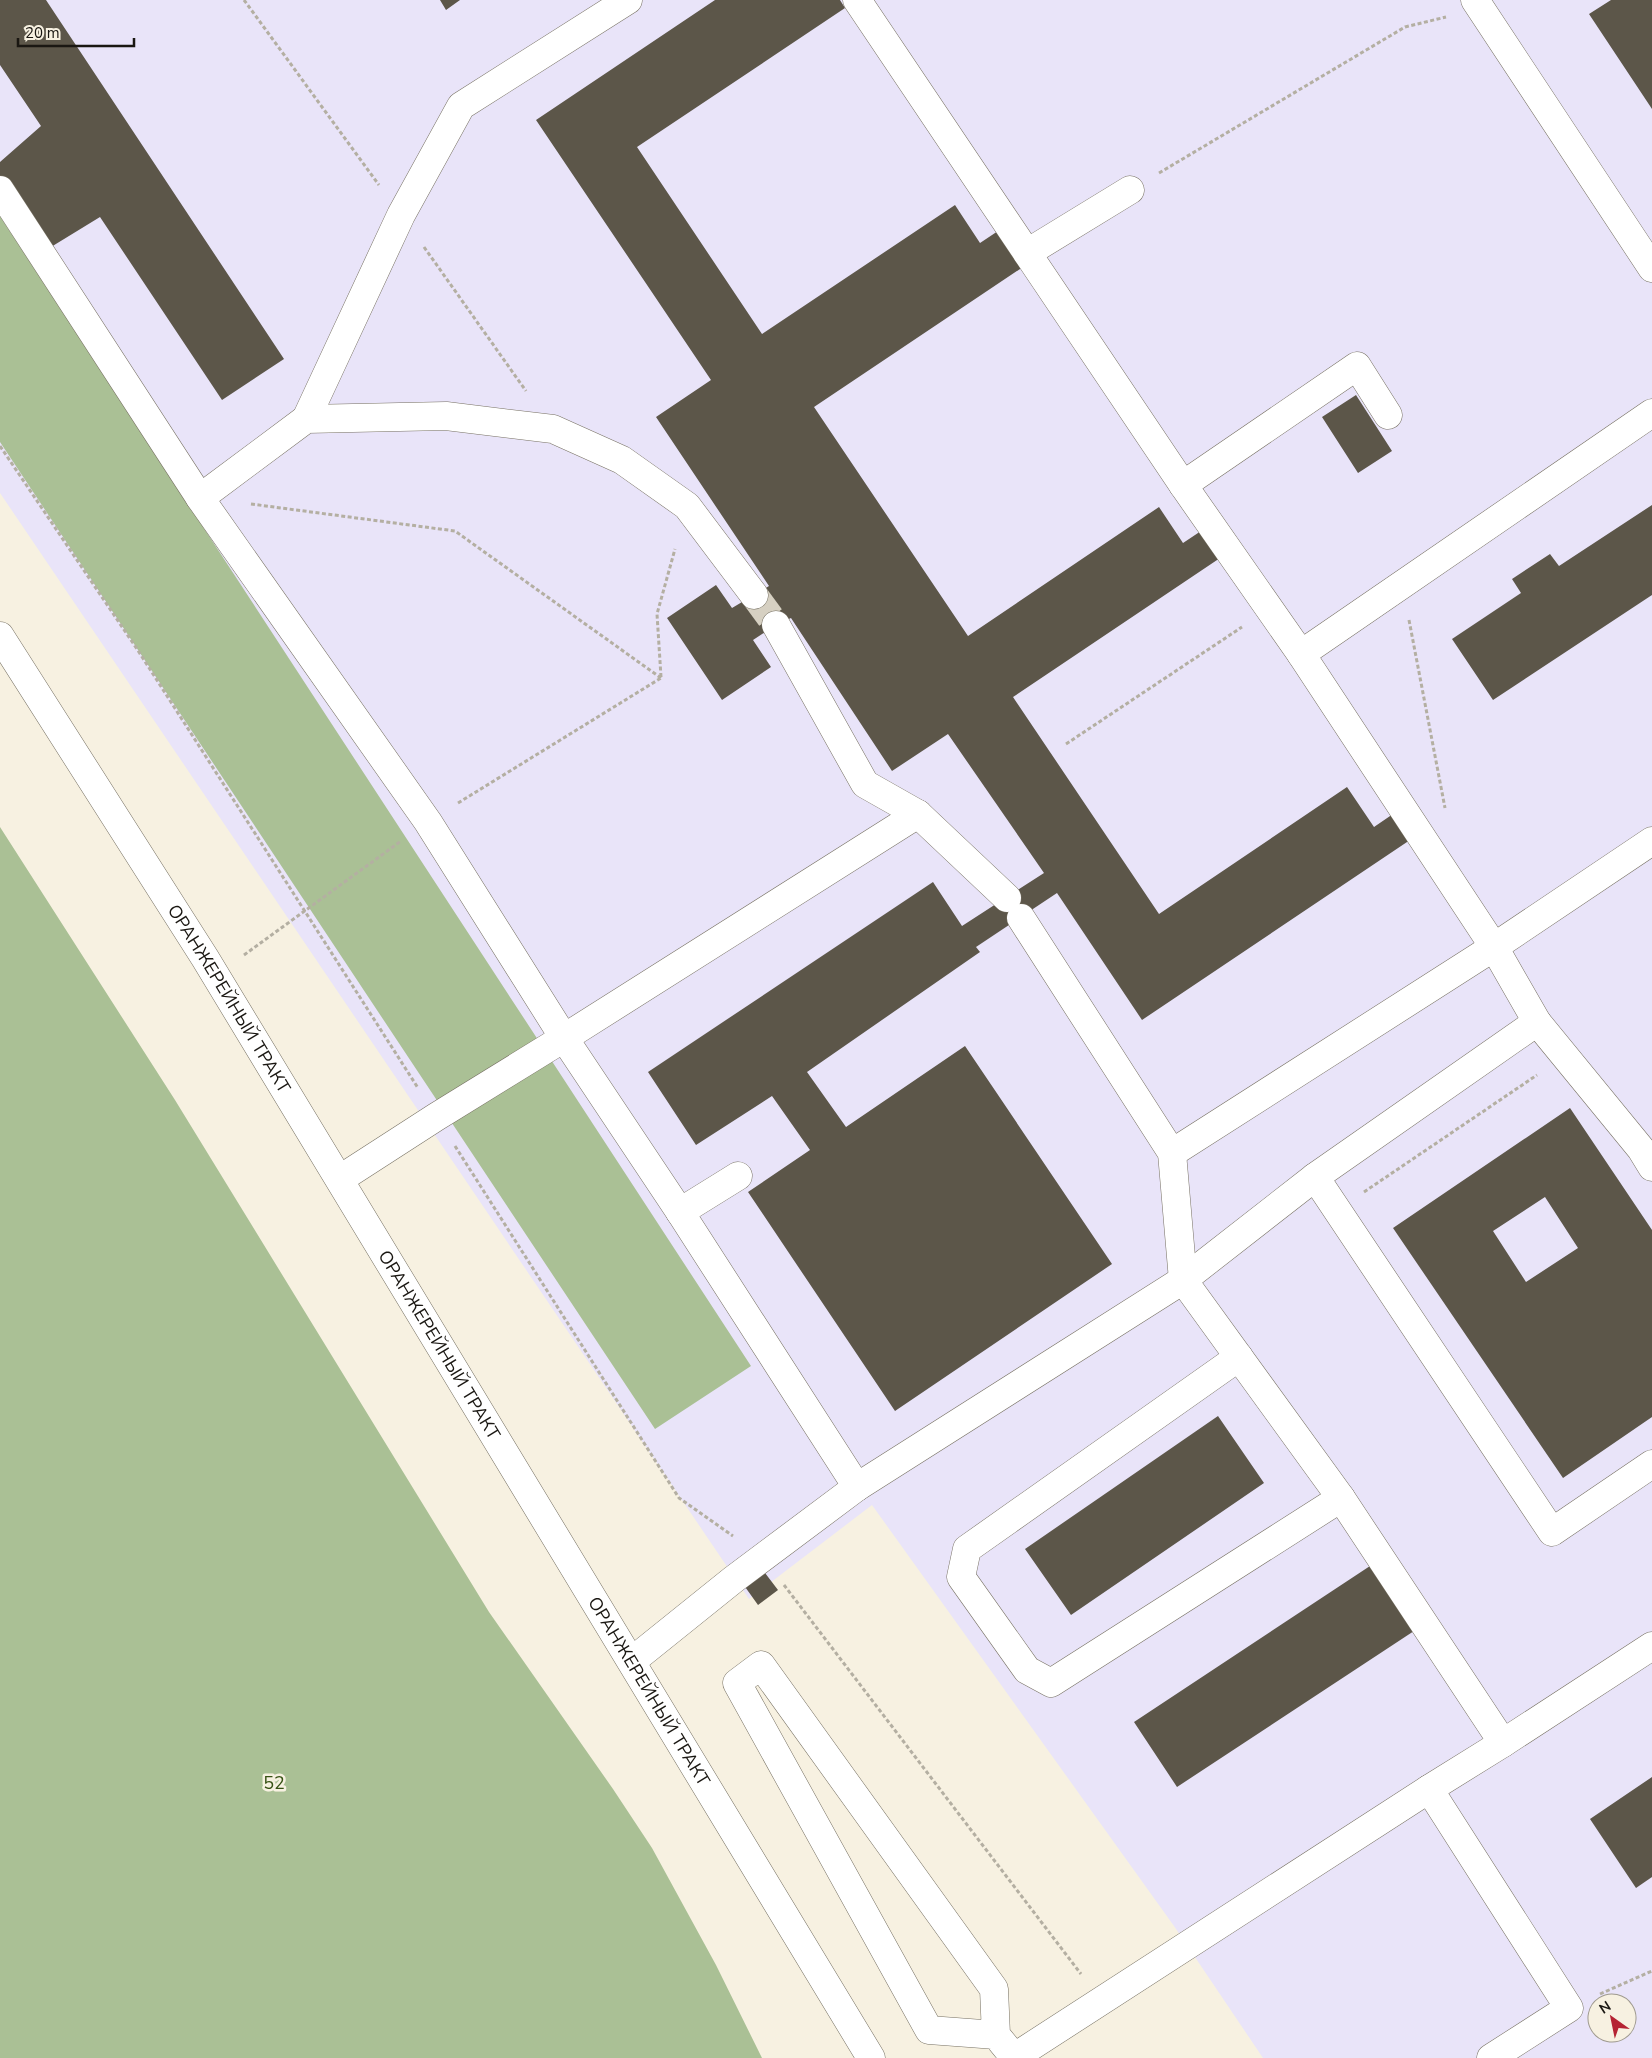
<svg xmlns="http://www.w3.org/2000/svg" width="1652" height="2058" font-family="'Nunito Sans',sans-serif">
<rect width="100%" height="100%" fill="#f7f1e1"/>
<path fill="#e9e4f9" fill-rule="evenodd" d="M0 0H1652V2058H1263L1174 1926 872 1505 749 1599 0 493ZM1597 2003H1627V2033H1597Z"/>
<path fill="#aac095" d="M0 216 751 1366 655 1429 0 442Z
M0 827 175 1100 489 1612 613 1789 652 1848 716 1965 762 2058H0Z"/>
<path fill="#5c5649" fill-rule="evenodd" d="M0 0H46L284 359 222 400 100 217 51 247 0 178V162L41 126 0 65Z
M440 0H460L446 10Z
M715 0H840L845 8 637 147 762 334 955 205 980 243 998 231 1023 267 814 407 968 636 1159 507 1183 543 1204 529 1223 556 1013 697 1159 914 1347 787 1374 827 1393 814 1410 840 1142 1020 1057 893 976 947 980 952 807 1072 846 1127 965 1046 1112 1264 895 1411 748 1192 810 1150 772 1096 696 1145 648 1072 933 882 962 926 1044 873 948 734 892 771 791 618 776 625 753 640 771 667 722 700 667 618 716 585 732 608 769 586 656 417 711 380 536 120Z
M1611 0H1652V109L1589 14Z
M1356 395 1392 451 1358 473 1322 417Z
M1652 505V595L1493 700 1452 639 1521 593 1512 579 1550 554 1559 566Z
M1570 1108 1652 1230V1417L1563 1478 1393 1228ZM1545 1197 1578 1248 1526 1282 1493 1231Z
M1218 1416 1264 1483 1071 1615 1025 1549Z
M1370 1566 1414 1631 1177 1787 1134 1722Z
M762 1569 778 1590 758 1605 743 1584Z
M1652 1777V1877L1636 1888 1590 1819Z"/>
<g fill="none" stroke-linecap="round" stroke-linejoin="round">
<path stroke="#d6d0c2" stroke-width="28" stroke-dasharray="28 14" stroke-linecap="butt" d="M754 595 776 625"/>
<defs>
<g id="minor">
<path d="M857 0 1183 485 1301 654 1494 947 1537 1022 1641 1149 1652 1167"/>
<path d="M1475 0 1652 268"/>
<path d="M0 190 200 498 428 822 564 1038 680 1212 857 1487"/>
<path d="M1027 253 1130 190"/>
<path d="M306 419 401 215 461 106 628 0"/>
<path d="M1183 485 1357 366 1388 415"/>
<path d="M200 498 306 419 446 416 553 429 622 460 687 506 754 595"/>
<path d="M776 625 865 784 918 814 1007 898"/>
<path id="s1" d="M0 636 205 958 871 2058"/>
<path d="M1301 654 1652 413"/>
<path d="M1021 918 1172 1153 1183 1280 1341 1498 1503 1743"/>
<path d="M1537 1022 1315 1177 1552 1532 1652 1464"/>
<path d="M1172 1153 1494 947 1652 841"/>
<path d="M340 1179 436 1117 564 1038 918 814"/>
<path d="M680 1212 738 1176"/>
<path d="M1239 1357 967 1549 961 1577 1027 1670 1051 1683 1341 1498"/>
<path d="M632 1661 734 1579 857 1487 1183 1280 1315 1177"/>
<path d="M1429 1789 1569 2008 1491 2058"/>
<path d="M996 2035 929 2030 737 1683 761 1665 994 1989 996 2035 1014 2057"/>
<path d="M1013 2058 1429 1789 1503 1743 1652 1646"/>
</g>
</defs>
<use href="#minor" stroke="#777163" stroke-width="29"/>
<path stroke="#b4afa2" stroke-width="3" stroke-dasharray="4 2.5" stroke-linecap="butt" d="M244 0 379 185
M1159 173 1405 27 1446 17
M424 247 526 391
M0 446 137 649 418 1088
M251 504 455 531 661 678
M1409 620 1445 808
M661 677 657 614 675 549
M1066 744 1242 627
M458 803 661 678
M244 955 401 841
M455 1146 679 1498 733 1536
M1364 1192 1537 1075
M784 1585 1081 1974
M1600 1994 1652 1971"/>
<use href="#minor" stroke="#fff" stroke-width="28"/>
</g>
<g text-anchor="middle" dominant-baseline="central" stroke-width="5" stroke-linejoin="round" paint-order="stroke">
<g font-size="18" fill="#1a1712" stroke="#f7f1e1">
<text stroke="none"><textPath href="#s1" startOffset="429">ОРАНЖЕРЕЙНЫЙ ТРАКТ</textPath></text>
<text stroke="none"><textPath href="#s1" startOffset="834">ОРАНЖЕРЕЙНЫЙ ТРАКТ</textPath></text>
<text stroke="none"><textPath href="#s1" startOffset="1239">ОРАНЖЕРЕЙНЫЙ ТРАКТ</textPath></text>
</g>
<g font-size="18" fill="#365113" stroke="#f7f1e1">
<text x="274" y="1783">52</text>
</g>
</g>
<g transform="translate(1612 2018) rotate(327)"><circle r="24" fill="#f7f1e1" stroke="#9f9a8e"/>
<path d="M0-4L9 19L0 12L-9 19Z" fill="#b52333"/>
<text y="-8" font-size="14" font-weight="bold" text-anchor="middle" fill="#1a1712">N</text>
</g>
<path d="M18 38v8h116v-8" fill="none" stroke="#1a1712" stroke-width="2.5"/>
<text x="25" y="38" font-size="15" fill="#1a1712" stroke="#f7f1e1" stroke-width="4" paint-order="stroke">20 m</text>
</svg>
